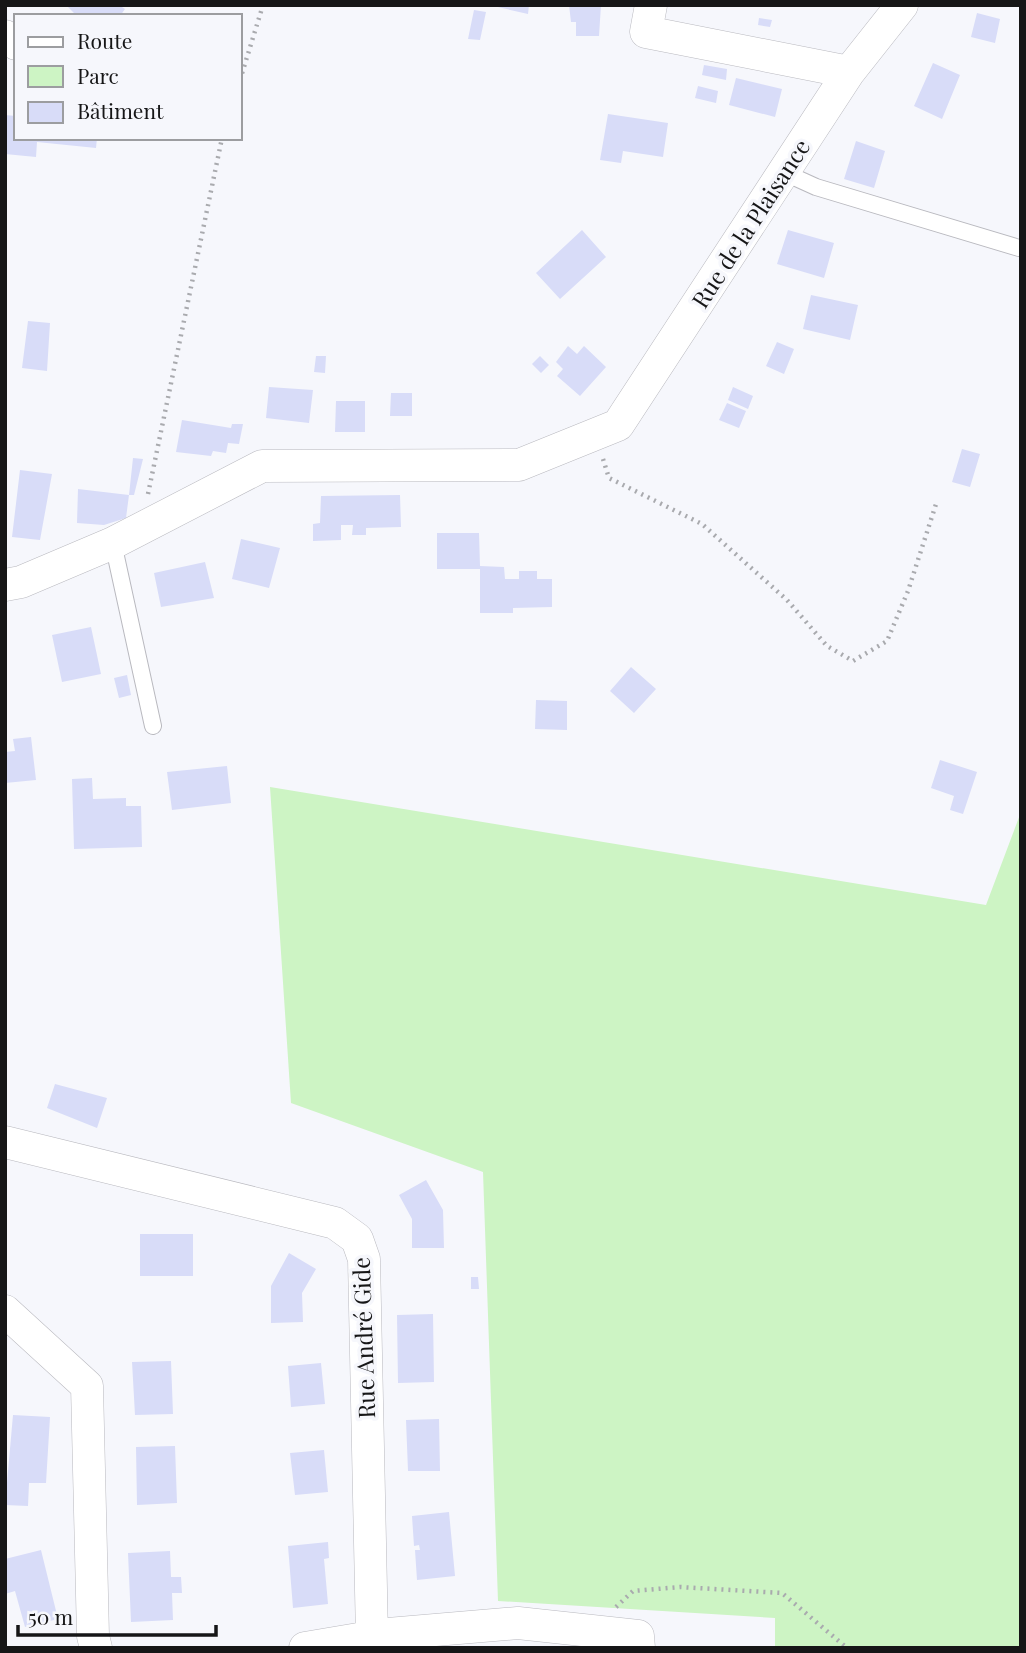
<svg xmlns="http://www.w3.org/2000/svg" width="1026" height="1653" font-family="'Playfair Display',serif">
<rect width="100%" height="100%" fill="#f6f7fc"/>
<path fill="#cdf4c4" d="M270 787 986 905 1021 812V1648H775V1618L498 1601 483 1172 291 1103Z"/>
<path fill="#d8dcf8" d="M66 5H119L125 9 120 16H77Z
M489 5H529L528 14Z
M569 5H601L599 36H576V22H571Z
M474 10 486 12 480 40 468 39Z
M977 13 1000 19 995 43 971 37Z
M759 18 772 20 770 27 758 25Z
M933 63 960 75 942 119 914 106Z
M704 65 727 69 726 80 702 75Z
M736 78 782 89 775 117 729 105Z
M698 86 718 91 716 103 695 98Z
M608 114 668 123 663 157 623 151 621 163 600 160Z
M5 115 16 116V138H97L96 148 37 142 36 157 5 154Z
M856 141 885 151 874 188 844 179Z
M582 230 606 257 560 299 536 273Z
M788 230 834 243 824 278 777 264Z
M811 295 858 305 850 340 803 329Z
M28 321 50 323 47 371 22 368Z
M777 342 794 349 784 374 766 366Z
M568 346 577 354 584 346 606 367 580 396 557 376 563 369 556 362Z
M316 356H326L325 373 314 372Z
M540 356 549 365 541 373 532 364Z
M269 387 313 390 309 423 266 418Z
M733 387 753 396 748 409 728 400Z
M391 393H412V416H390Z
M336 401H365V432H335Z
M727 403 746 411 739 428 719 420Z
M182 420 231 428 232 424H243L239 444 228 443 226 453 213 451 211 456 176 452Z
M962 449 980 454 970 487 952 482Z
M133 458 143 459 134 495H129Z
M20 470 52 474 40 540 12 537Z
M78 489 129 495 126 518 104 525 77 523Z
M400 495 401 527 366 528V535H352L353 525H341V540L313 541V524L320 523 321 496Z
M437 533H479L480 566 504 567 505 579H519V571H537V579H552V607L513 608V613H480V569H437Z
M241 539 280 548 269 588 232 579Z
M205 562 214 598 161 607 154 573Z
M91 627 101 674 62 682 52 635Z
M631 667 656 689 634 713 610 691Z
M127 675 131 695 119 698 114 678Z
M536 700 567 701V730L535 729Z
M31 737 36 780 5 783V752L15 751 13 739Z
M940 760 977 772 963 814 950 810 954 796 931 788Z
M227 766 231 803 172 810 167 772Z
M92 778 93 799 126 798V806H141L142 847 74 849 72 779Z
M55 1084 107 1098 97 1128 47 1108Z
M426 1180 443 1210 444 1248H412V1219L399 1195Z
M140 1234H193V1276H140Z
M289 1253 316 1269 302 1293 303 1322 271 1323V1286Z
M471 1277H478L479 1289H471Z
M433 1314 434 1382 398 1383 397 1315Z
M171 1361 173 1414 135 1415 132 1362Z
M321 1363 325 1404 291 1407 288 1366Z
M13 1415 50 1417 46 1483H29L28 1506 5 1505Z
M439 1419 440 1471H408L406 1420Z
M175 1446 177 1503 137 1505 136 1447Z
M324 1450 328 1492 295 1495 290 1453Z
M449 1512 455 1576 417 1580 415 1550H420L419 1545 414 1546 412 1516Z
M328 1542 329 1558 324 1559 328 1604 293 1608 288 1546Z
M41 1550 58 1619 25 1627 15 1591 5 1594V1559Z
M170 1551 171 1577H181L182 1593H172L173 1620 131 1622 128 1553Z"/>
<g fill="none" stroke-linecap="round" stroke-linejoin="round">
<defs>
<path id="service" d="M783 172 816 187 1019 248
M113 543 153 726"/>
<path id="minor" d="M651 5 646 32 849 72
M5 36 16 44
M5 585 21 582 113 543 262 466 519 465 618 425 849 72 902 5
M5 1142 335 1223 357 1239 364 1259 372 1637
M5 1311 87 1386 93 1636 96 1648
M305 1648 388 1634 518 1623 638 1636 639 1648"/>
</defs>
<use href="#service" stroke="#b9b9bf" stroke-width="18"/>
<use href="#minor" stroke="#b9b9bf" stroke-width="33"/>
<path stroke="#a9aaae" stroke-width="4.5" stroke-dasharray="2 5" stroke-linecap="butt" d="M240 80 263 5
M603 459 609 478 702 524 787 600 827 646 853 661 887 641 908 591 937 501
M148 494 222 138
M616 1607 633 1591 680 1587 782 1593 847 1648"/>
<use href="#service" stroke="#fff" stroke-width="16"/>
<use href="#minor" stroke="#fff" stroke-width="32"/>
</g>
<g text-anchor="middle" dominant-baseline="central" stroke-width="7" stroke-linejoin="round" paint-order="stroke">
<g font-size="23" fill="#161617" stroke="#f6f7fc">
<text transform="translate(750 223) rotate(-57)">Rue de la Plaisance</text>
<text transform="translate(363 1338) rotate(-92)">Rue André Gide</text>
</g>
</g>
<rect width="1026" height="1653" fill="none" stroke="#161617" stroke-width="14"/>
<rect x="14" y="14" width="228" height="126" fill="#f6f7fc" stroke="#9c9da0" stroke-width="2"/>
<rect x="28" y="37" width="35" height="10" fill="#ffffff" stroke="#9c9da0" stroke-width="2"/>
<text x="77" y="49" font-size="21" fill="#161617">Route</text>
<rect x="28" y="66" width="35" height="21" fill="#cdf4c4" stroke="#9c9da0" stroke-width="2"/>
<text x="77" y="84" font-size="21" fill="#161617">Parc</text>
<rect x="28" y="102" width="35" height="21" fill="#d8dcf8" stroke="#9c9da0" stroke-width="2"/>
<text x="77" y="119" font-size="21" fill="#161617">Bâtiment</text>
<path d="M18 1625v10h198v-10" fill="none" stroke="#161617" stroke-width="3.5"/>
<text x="28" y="1625" font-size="21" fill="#161617" stroke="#f6f7fc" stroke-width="5" paint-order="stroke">50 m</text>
</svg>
